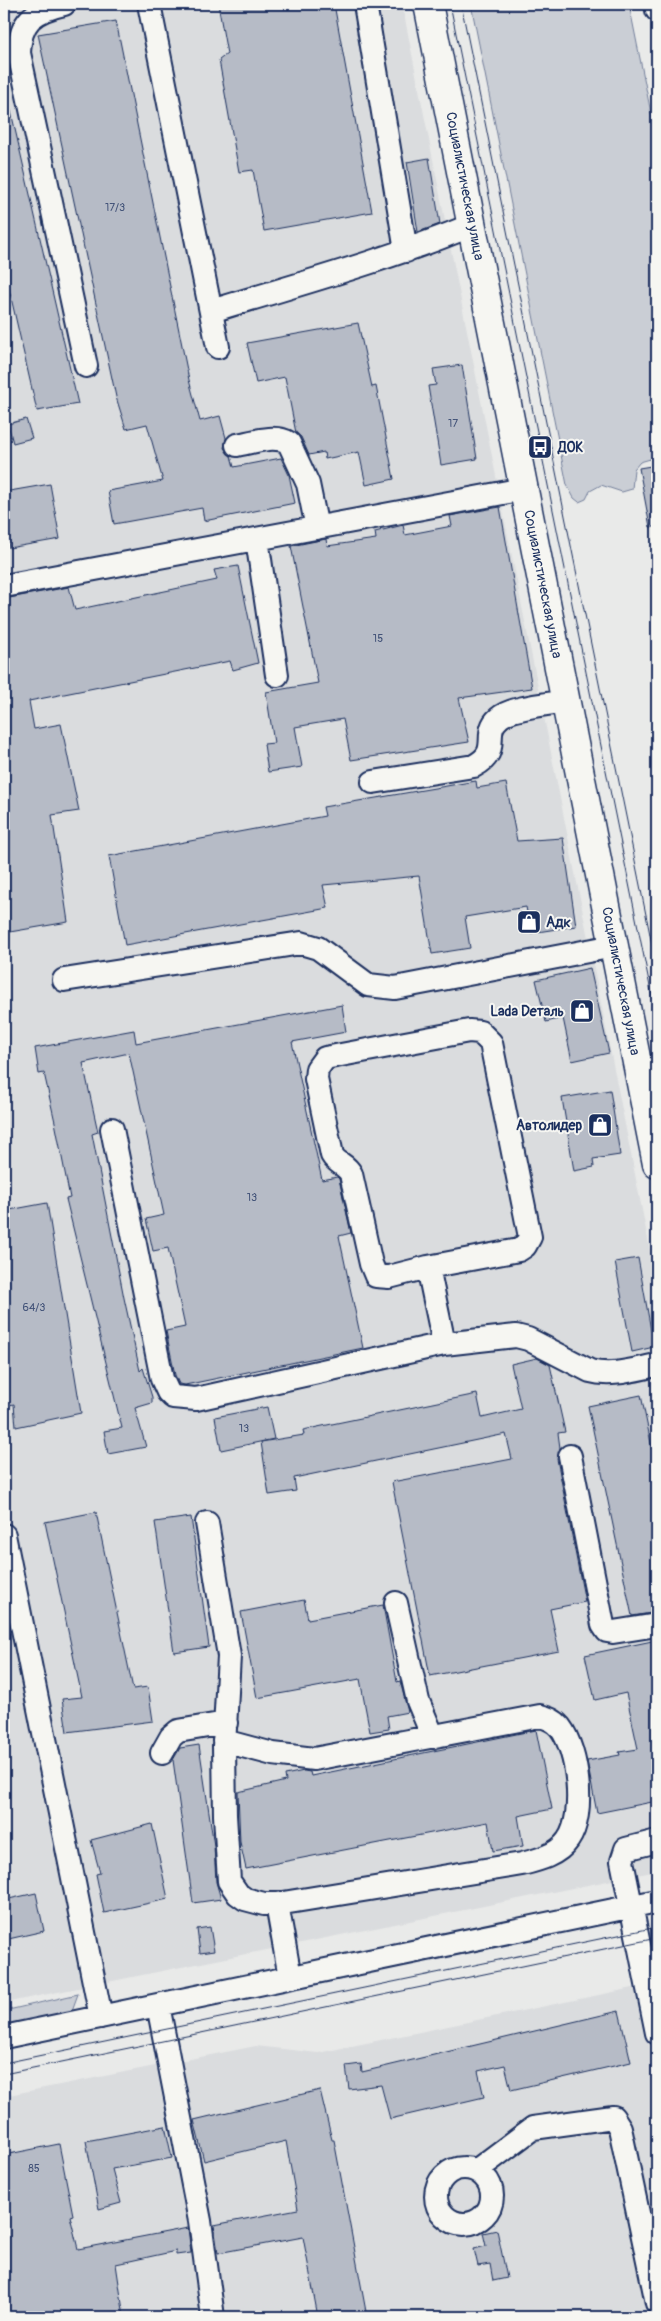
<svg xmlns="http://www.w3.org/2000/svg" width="661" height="2321" font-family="Pangolin,sans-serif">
<rect width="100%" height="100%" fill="#e9eae9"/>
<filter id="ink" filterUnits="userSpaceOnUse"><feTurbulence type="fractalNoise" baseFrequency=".02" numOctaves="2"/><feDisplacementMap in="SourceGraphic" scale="10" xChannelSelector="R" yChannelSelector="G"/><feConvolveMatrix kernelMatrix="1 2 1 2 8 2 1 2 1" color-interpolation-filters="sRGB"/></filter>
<g filter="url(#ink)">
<path fill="#dadcde" d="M4 4H402L657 1285V1871L4 2003Z
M657 1983V2317H4V2096L256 2046 318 2053Z"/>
<path fill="#caced5" stroke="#727e9a" d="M471 4H629L657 143V457L640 462 634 469 632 489 622 492 601 485 590 491 586 499 579 502 574 498 567 485Z
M78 1994 70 2016 4 2034V2011Z"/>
<path fill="#b6bbc6" stroke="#1b2f5e" d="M218 4H334L372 212 264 231 253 170 239 172 219 60 227 54Z
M116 21 189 380 200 421 220 416 226 438 224 448 231 456 234 467 281 458 289 475 295 503 204 521 202 508 114 524 108 491 163 481 147 424 126 429 116 397 38 34Z
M9 103 78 404 37 411 4 267V104Z
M429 158 440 224 418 232 407 162Z
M358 323 372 387 376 386 394 479 366 485 359 452 325 459 324 452 309 455 301 437 296 433 285 377 256 383 247 343Z
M462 365 477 459 441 465 428 386 436 385 433 369Z
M26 419 32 438 13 443 8 424Z
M657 465V527H650L639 468Z
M50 484 60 539 9 548 4 519V492Z
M500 507 532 688 459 698 469 742 351 760 343 719 295 727 302 767 268 772 264 744 274 743 266 692 318 683 291 546 326 539 327 546 376 539 375 532 403 525 405 535 452 526 450 516Z
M238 566 258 663 233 670 230 661 29 701 34 729 61 724 79 811 52 815 68 922 4 933V896L6 895 4 881V599L69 587 75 610 217 580 214 570Z
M476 781 477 788 506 783 517 841 563 838 576 926 531 933 526 907 465 917 470 948 432 954 419 876 323 885 328 908 125 945 109 856 325 816 323 807Z
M590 968 609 1053 572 1061 563 1018 546 1022 536 980Z
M342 1005 346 1032 292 1042 322 1180 337 1177 339 1179 351 1233 339 1236 363 1348 185 1385 179 1384 175 1375 166 1331 185 1327 168 1248 153 1251 146 1219 164 1215 129 1053 83 1063 98 1132 92 1134 124 1298 140 1371 143 1368 152 1397V1403L135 1408 146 1447 108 1454 104 1431 122 1428 66 1199 70 1198 55 1122 44 1073 39 1074 35 1048 134 1030 136 1043Z
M610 1090 620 1155 593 1159 594 1167 574 1171 562 1098Z
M47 1203 81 1413 16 1427 14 1404 4 1406V1211Z
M638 1258 654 1347 632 1352 615 1262Z
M537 1358 550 1365 565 1432 558 1433 560 1448 557 1459 585 1602 550 1609 559 1651 430 1676 392 1482 512 1459 506 1434 294 1478 296 1491 269 1495 261 1442 304 1435 303 1430 477 1394 482 1418 521 1409 511 1364Z
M641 1395 657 1472V1612L632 1616 588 1406Z
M267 1407 274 1439 221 1450 215 1417Z
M96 1512 133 1689 148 1687 153 1721 67 1732 62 1699 82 1697 45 1522Z
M191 1517 209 1647 174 1652 155 1522Z
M304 1600 308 1619 383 1605 397 1682 400 1681 408 1712 387 1716 389 1729 370 1732 360 1679 257 1698 241 1612Z
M657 1640V1801L597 1813 587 1761 620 1755 619 1752 638 1749 626 1693 595 1700 585 1655Z
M536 1730 552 1809 518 1816 523 1846 493 1851 488 1822 246 1869 240 1842 238 1792 286 1781 285 1775 304 1771 310 1772 311 1776Z
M199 1745 214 1846 216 1882 221 1899 193 1903 173 1760 180 1748Z
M152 1824 168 1899 104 1913 96 1874 100 1873 91 1840Z
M36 1893 44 1931 4 1940V1900Z
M210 1927 214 1951 200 1953 197 1929Z
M619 2011 631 2062 511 2090 505 2065 478 2071 484 2097 390 2119 381 2085 349 2089 346 2066 361 2064 362 2072Z
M320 2090 332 2140H334L367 2317H318L303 2237 218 2253 214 2225 298 2209 286 2141 204 2161 194 2120Z
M165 2126 172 2158 112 2169 121 2203 99 2209 86 2141Z
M59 2144 73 2215 70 2216 78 2249 188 2228 191 2253 176 2255V2251L116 2264 124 2317H4V2155Z
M497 2230 507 2278 493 2281 490 2264 478 2266 474 2249 486 2246 483 2233Z"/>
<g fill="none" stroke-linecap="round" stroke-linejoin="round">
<defs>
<path id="minor" d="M64 4C33 11 20 21 19 53L86 366
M149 4 218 347
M365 4 406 251
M656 4 657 10
M211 311C299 284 388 260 472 225
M237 445C253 442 275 434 289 443L308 484 317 528
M257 539 277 675
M4 586 524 489
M373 782 474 766C503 751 481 733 499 718 510 707 550 704 566 701
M64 980 301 943 318 948 368 985 395 988 614 946
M469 1031 480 1032 491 1043 530 1237 525 1246 519 1250 428 1267 389 1277 376 1276 371 1264 351 1174C346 1164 337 1164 332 1155L316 1079 317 1069 325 1058Z
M112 1129 162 1379 168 1392 173 1397 196 1399 444 1344
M428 1267 444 1344 516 1336 528 1339 590 1371C612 1377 636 1369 657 1365
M570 1456 603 1625 607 1631 613 1632 657 1625
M207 1523 229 1656 224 1746 225 1815 229 1881 238 1894 245 1899 264 1904H277L522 1864C538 1860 558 1855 568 1840 586 1815 578 1750 560 1727 554 1720 548 1718 540 1716L314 1759 273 1754 224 1741
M4 1535 101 2017
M396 1603 418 1701 433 1737
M162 1753 171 1737 178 1731 226 1723
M657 1841 626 1849 622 1861 657 2033
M277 1904 290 1977
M158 2005 200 2221 213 2317
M4 2037 657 1901
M436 2196a28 28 0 1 1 56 0a28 28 0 1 1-56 0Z
M477 2170 533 2128 613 2117 620 2128 657 2303"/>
<path id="major" d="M428 4 657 1164"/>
</defs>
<use href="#minor" stroke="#1b2f5e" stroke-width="26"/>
<use href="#major" stroke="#1b2f5e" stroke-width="31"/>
<use href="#minor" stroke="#f6f6f2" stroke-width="22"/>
<use href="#major" stroke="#f6f6f2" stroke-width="28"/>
<path stroke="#1b2f5e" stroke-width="1" d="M450 4 657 1021
M461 4 657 969
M4 2063 657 1927
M4 2074 657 1938"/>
</g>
</g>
<defs>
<symbol id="bus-square" viewBox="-11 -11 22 22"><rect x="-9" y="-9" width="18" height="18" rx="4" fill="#1b2f5e" stroke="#f6f6f2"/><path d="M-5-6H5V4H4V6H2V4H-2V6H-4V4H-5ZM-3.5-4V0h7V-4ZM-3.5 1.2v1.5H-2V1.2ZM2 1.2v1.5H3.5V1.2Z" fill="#fff"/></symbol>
<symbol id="shop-square" viewBox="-11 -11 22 22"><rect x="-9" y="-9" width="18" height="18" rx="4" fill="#1b2f5e" stroke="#f6f6f2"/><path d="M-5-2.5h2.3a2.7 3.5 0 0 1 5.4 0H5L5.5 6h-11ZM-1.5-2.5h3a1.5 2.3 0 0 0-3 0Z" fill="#fff"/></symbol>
</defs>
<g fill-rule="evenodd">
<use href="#bus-square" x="526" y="433" width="28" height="28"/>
<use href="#shop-square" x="515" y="908" width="28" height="28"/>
<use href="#shop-square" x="568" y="997" width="28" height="28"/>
<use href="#shop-square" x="586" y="1111" width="28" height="28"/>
</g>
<g text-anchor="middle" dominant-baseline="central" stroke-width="4" stroke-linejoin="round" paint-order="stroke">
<g font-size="11" fill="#425278">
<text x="115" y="207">17/3</text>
<text x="453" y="423">17</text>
<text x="378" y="638">15</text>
<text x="252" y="1197">13</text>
<text x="34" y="1307">64/3</text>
<text x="244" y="1428">13</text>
<text x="34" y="2168">85</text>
</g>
<g font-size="14" fill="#1b2f5e" stroke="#f6f6f2">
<text transform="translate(465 186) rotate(79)">Социалистическая улица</text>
<text transform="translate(543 584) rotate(79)">Социалистическая улица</text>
<text transform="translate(621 981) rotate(79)">Социалистическая улица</text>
</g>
<g font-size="14" font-weight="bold" fill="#1b2f5e" stroke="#f6f6f2" text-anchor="start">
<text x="558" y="447">ДОК</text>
<text x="546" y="922">Адк</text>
<text x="564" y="1011" text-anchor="end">Lada Dеталь</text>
<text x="582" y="1125" text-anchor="end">Автолидер</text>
</g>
</g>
<rect width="661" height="2321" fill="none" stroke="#f6f6f2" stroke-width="20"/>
<rect x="10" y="10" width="641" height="2301" fill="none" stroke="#1b2f5e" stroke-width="2" filter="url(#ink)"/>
</svg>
